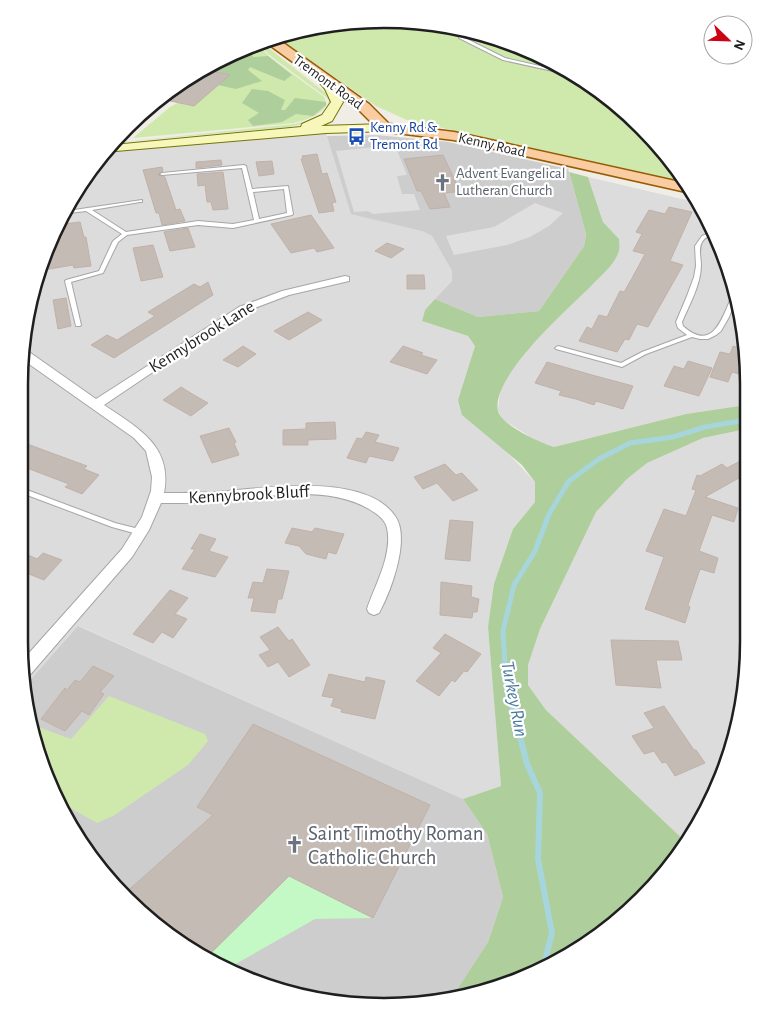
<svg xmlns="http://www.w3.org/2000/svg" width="768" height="1026" font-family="'Alegreya Sans',sans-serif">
<rect width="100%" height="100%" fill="#f0ece6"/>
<path fill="#dddcdc" d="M326 131 327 136 422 231 432 236 452 271V281L425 310 422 321 468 336 475 346 458 400 535 482V502L513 529 488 627 501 786 463 799 79 626 25 686 19 642 20 360 31 289 57 222 94 162 106 151Z
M588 177 699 203 722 244 746 337V405L686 414 554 447 537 441 502 419 498 410 500 391 511 370 533 343 609 267 619 239 603 222Z
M746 429V689L730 760 700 825 687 843 546 710 528 685V665L540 629 596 512 627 479 647 463 703 438Z"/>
<path fill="#cdcdcd" d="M376 135 448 142 568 169 586 234 584 246 539 311 478 317 435 299 452 281V271L432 236 422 231 351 214 327 136Z
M78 626 463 799 487 834 503 897 488 942 455 994 448 998 408 1006 312 1000 222 969 126 900 68 825 31 737 25 686Z"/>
<path fill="#cfe9ad" d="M384 19C407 21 433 21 456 26 549 47 635 102 688 183L407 120 376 106 277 37 312 26Z
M261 42 331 97 333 101 328 107 329 100 326 97 272 57 257 43Z
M256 43 271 58 324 97 327 105C318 117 307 119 294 123L133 138 170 107 229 75 224 62 230 61 243 47Z
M325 112H328L311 122 289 127 114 143 295 124 316 118Z
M109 696 205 734 208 741 188 765 113 816 97 823 58 801 31 737 30 724 71 739Z"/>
<path fill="#aece9c" d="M254 44 263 51 251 53 253 57 268 56 292 75 284 81 250 67 248 70 262 81 236 89 218 85 229 75 212 71 230 61 243 47Z
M252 89 268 91 285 100 281 110H285L295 98 326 102V105L313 116 296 114 282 122 253 126 248 120 259 113 242 103Z
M569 172 588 177 603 222 619 239C619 243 620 247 619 250 616 264 600 276 591 286 568 309 490 377 498 411 502 426 541 443 554 447L686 414 746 405V429L703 438 647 463 627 479 596 512 540 629 528 665V685L546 710 687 843 642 900 587 946 501 988 448 998 455 993 488 942 503 897 487 834 463 799 501 786 488 627 494 584 513 529 535 502V482L522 465 462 415 458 400 475 346 468 336 422 321 425 310 435 299 478 317 539 311 584 246 586 234Z"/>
<path fill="#c4f8c4" d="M289 876 373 918 315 919 225 970 206 958Z"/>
<path fill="#dfdfdf" d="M395 145 407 175 397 176 402 194H414L420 210 373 214 368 211 354 212 336 151Z
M535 203 563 213 549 226 530 237 507 245 454 255 446 236 494 227Z"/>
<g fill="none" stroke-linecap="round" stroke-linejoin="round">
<path stroke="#a7d5dc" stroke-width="5" d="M505 667 503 631 514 585 535 551 549 514 569 481 599 459 630 443 673 437 705 427 746 420"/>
<path stroke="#a7d5dc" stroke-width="6" d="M505 665 506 682 527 764 540 793 538 859 552 933 543 968"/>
</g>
<path fill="#c4bbb5" stroke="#c1b1a8" d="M212 71 230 75 194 106 161 99 181 80 198 72 209 74Z
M317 154 322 174 327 173 336 202 332 203 334 211 319 213 301 159H303L302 156Z
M443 155 459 189 454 190 455 192 444 193 450 207 430 209 421 191H417L404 159Z
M221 160 222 165 196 168V162Z
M272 161 274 174 259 176 256 162Z
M162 167 163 171 158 175 165 177 176 210 180 209 185 221 162 225 159 213H156L143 170Z
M223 172 228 209 213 210 211 202H207L205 185 198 186 197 174Z
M669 207 692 212 670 261 683 265 648 327 637 324 629 340 625 339 617 352 579 341 587 327 592 329 599 315 607 317 620 291 624 292 631 280 645 254 633 251 642 234 636 232 649 210 665 214Z
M311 215 334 248 317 252 314 248 291 253 271 224Z
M80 222 84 237H86L91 266 74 268 73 265 38 271 54 230 65 228 64 224Z
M188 228 195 247 170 251 164 232Z
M387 243 404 249 391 258 375 251Z
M153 245 163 277 141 281 133 248Z
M407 275H424L425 289H407Z
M208 282 213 295 114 358 91 345 107 335 117 340 155 316 148 312 194 284 200 287Z
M66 298 71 326 58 329 53 300Z
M308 312 322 320 289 340 274 331Z
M243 346 256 354 238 367 223 360Z
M403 346 423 353 421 355 437 360 427 374 390 362Z
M733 346 746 350V376L732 372 728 382 710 377 720 352 730 354Z
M688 361 712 368 699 396 664 386 674 366 684 369Z
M547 362 592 375 633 386 623 409 596 401 594 405 576 399 559 395 561 391 535 383Z
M181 387 194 395 208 403 191 416 163 400Z
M335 422 336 439 308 440V445H283V430L306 429V423Z
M229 428 236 442 234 443 239 455 212 463 200 436Z
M366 432 379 435 375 442 399 448 393 461 369 456 366 463 347 458 357 438 362 439Z
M19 441 87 466 84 469 99 475 82 494 65 487 69 484 19 465Z
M746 458V474L705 497 738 508 734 522 712 515 699 551 718 558 714 573 700 569 688 605 690 607 685 623 645 609 664 557 646 551 664 509 686 516 696 490 692 489 697 475 700 476 722 464 727 468Z
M445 464 456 475 462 473 478 490 453 501 437 483 423 489 414 477Z
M450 520 473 522 470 561 445 559Z
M292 528 312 532 315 528 344 534 336 554 328 552 326 559 306 554 299 546 285 543Z
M200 534 216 539 209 551 228 557 215 577 182 569 195 549H191Z
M19 551 37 559 43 553 62 560 44 580 19 570Z
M267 569 289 571 282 599H278L275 613 251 611 254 598H248L253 582 263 583Z
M441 582 472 586 471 597 479 599 477 612H473L472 618 440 615Z
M170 590 188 598 175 614 187 619 173 638 162 632 153 643 133 634Z
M278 627 289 641 292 639 310 665 289 677 278 662 268 667 259 655 270 650 260 637Z
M445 634 481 654 467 672 464 671 455 682 452 680 439 696 416 681 441 653 433 648Z
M611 640 678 641 682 660H656L661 688 616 685Z
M93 666 114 676 100 692 104 694 89 715 82 711 65 731 41 719 65 688 67 690 75 680 80 682Z
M329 674 365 682 366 677 385 681 375 719 341 712 342 709 331 706 334 698 322 696Z
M664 706 694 750H696L705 763 675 776 666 762 662 763 654 751 644 754 632 736 654 728 644 713Z
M253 724 430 805 373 918 289 876 206 958 122 896 213 815 197 807Z"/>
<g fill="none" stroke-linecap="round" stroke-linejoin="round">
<defs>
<path id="lane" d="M459 36H461L505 58 575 74 580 77 503 60 459 38Z
M244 165 246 166 252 189 288 186 293 214 292 215 233 228 198 225 127 235 118 242 103 273 71 282 81 325 80 326H76L65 281 66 280 99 271 113 241 122 234 86 211 61 214 63 211 69 210 67 205 70 201 71 202 74 210 142 200V202H140L92 210 126 232 198 221 233 224 254 220 242 168 162 175 160 174 162 173ZM284 189 287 213 259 219 253 192Z
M714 231 716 233C710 235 705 237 702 242 698 249 701 257 701 265 701 285 689 305 682 322L683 326C713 353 722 318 732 296L735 294 736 299 729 317 721 331 716 335 708 339H700L692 337 646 354 622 367 556 349 555 348 558 346 621 363 642 352 687 335 678 328 676 322 687 296 694 277 696 266 695 246 702 236Z
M19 487 115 523 143 530 144 532 143 534 141 535 112 527 19 492Z"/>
<path id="street" d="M345 276 349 277V281L289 295 247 311 233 318 104 405C138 428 173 446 164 493 182 493 199 493 217 492 262 488 365 472 395 516 411 538 391 591 379 613L374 615 369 613 367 609C375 585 393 554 387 528 385 519 377 514 369 509 324 483 264 498 215 502 197 503 179 503 161 503L149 530 132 557 29 676 23 677 21 662 122 549 142 517 151 491 152 477 146 451 134 438 29 364 20 356 22 347 96 399 239 307 282 291Z"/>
<path id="secondary" d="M320 72C332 75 339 91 343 102L332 121 321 126 385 124 392 128 390 131 326 133 104 152 113 145 301 127 302 124 322 115 331 102 325 89 314 76Z"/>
<path id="primary" d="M275 37 369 104 389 124 454 132 689 184 695 194 454 140 380 131 359 110 264 41Z"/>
</defs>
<use href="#lane" stroke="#a6a6a6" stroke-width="2"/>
<use href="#street" stroke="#a6a6a6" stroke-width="2"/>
<use href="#secondary" stroke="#727607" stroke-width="2"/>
<use href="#primary" stroke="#975b03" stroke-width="3"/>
<use href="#lane" fill="#fff" fill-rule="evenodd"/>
<use href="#street" fill="#fff" fill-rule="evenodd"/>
<use href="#secondary" fill="#f8f7bb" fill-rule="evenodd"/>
<use href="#primary" fill="#facca1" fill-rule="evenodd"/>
</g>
<defs>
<symbol id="bus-bare" viewBox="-9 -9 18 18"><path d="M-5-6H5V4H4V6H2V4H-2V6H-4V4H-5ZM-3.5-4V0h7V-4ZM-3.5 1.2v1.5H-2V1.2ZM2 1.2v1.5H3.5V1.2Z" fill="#1a4fb4" stroke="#fff" stroke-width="2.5" paint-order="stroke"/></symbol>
<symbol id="church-bare" viewBox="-9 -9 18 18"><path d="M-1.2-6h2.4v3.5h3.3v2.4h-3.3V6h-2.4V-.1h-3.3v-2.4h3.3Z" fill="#6b7280" stroke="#fff" stroke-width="2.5" paint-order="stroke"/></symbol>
</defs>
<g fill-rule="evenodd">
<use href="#bus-bare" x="344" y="124" width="25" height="25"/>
<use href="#church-bare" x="430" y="170" width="25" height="25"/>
<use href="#church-bare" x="282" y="832" width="25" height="25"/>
</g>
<g text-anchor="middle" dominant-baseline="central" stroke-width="4.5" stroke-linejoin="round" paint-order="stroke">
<g font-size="15" fill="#1f1f1f" stroke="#fff">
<text transform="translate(328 82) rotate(36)">Tremont Road</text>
<text transform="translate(492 145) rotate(13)">Kenny Road</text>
</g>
<g font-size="15" fill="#164399" stroke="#fff" text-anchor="start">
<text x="370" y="127">Kenny Rd &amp;<tspan x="370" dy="17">Tremont Rd</tspan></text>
</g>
<g font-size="15" fill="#5b616d" stroke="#fff" text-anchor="start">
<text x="456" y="173">Advent Evangelical<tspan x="456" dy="17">Lutheran Church</tspan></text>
</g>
<g font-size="18" fill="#1f1f1f" stroke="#fff">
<text transform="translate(202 337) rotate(-32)">Kennybrook Lane</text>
<text transform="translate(249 495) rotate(-3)">Kennybrook Bluff</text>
</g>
<g font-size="19" font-style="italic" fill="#47799e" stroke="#fff">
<text transform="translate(514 699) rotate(79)">Turkey Run</text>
</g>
<g font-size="21" fill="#5b616d" stroke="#fff" text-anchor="start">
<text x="308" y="833">Saint Timothy Roman<tspan x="308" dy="24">Catholic Church</tspan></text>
</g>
</g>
<path d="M0 0H768V1026H0ZM384 28H384A356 356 0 0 1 740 384V642A356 356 0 0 1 384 998H384A356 356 0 0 1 28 642V384A356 356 0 0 1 384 28Z" fill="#fff" fill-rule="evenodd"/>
<path fill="none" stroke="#1f1f1f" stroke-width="2.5" d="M384 28H384A356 356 0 0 1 740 384V642A356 356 0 0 1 384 998H384A356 356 0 0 1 28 642V384A356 356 0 0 1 384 28Z"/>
<g transform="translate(728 40) rotate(113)"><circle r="24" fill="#ffffff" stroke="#a5a5a5"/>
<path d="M0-4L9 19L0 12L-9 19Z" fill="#ca0414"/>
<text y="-8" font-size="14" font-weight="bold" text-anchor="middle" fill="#1f1f1f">N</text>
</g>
</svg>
